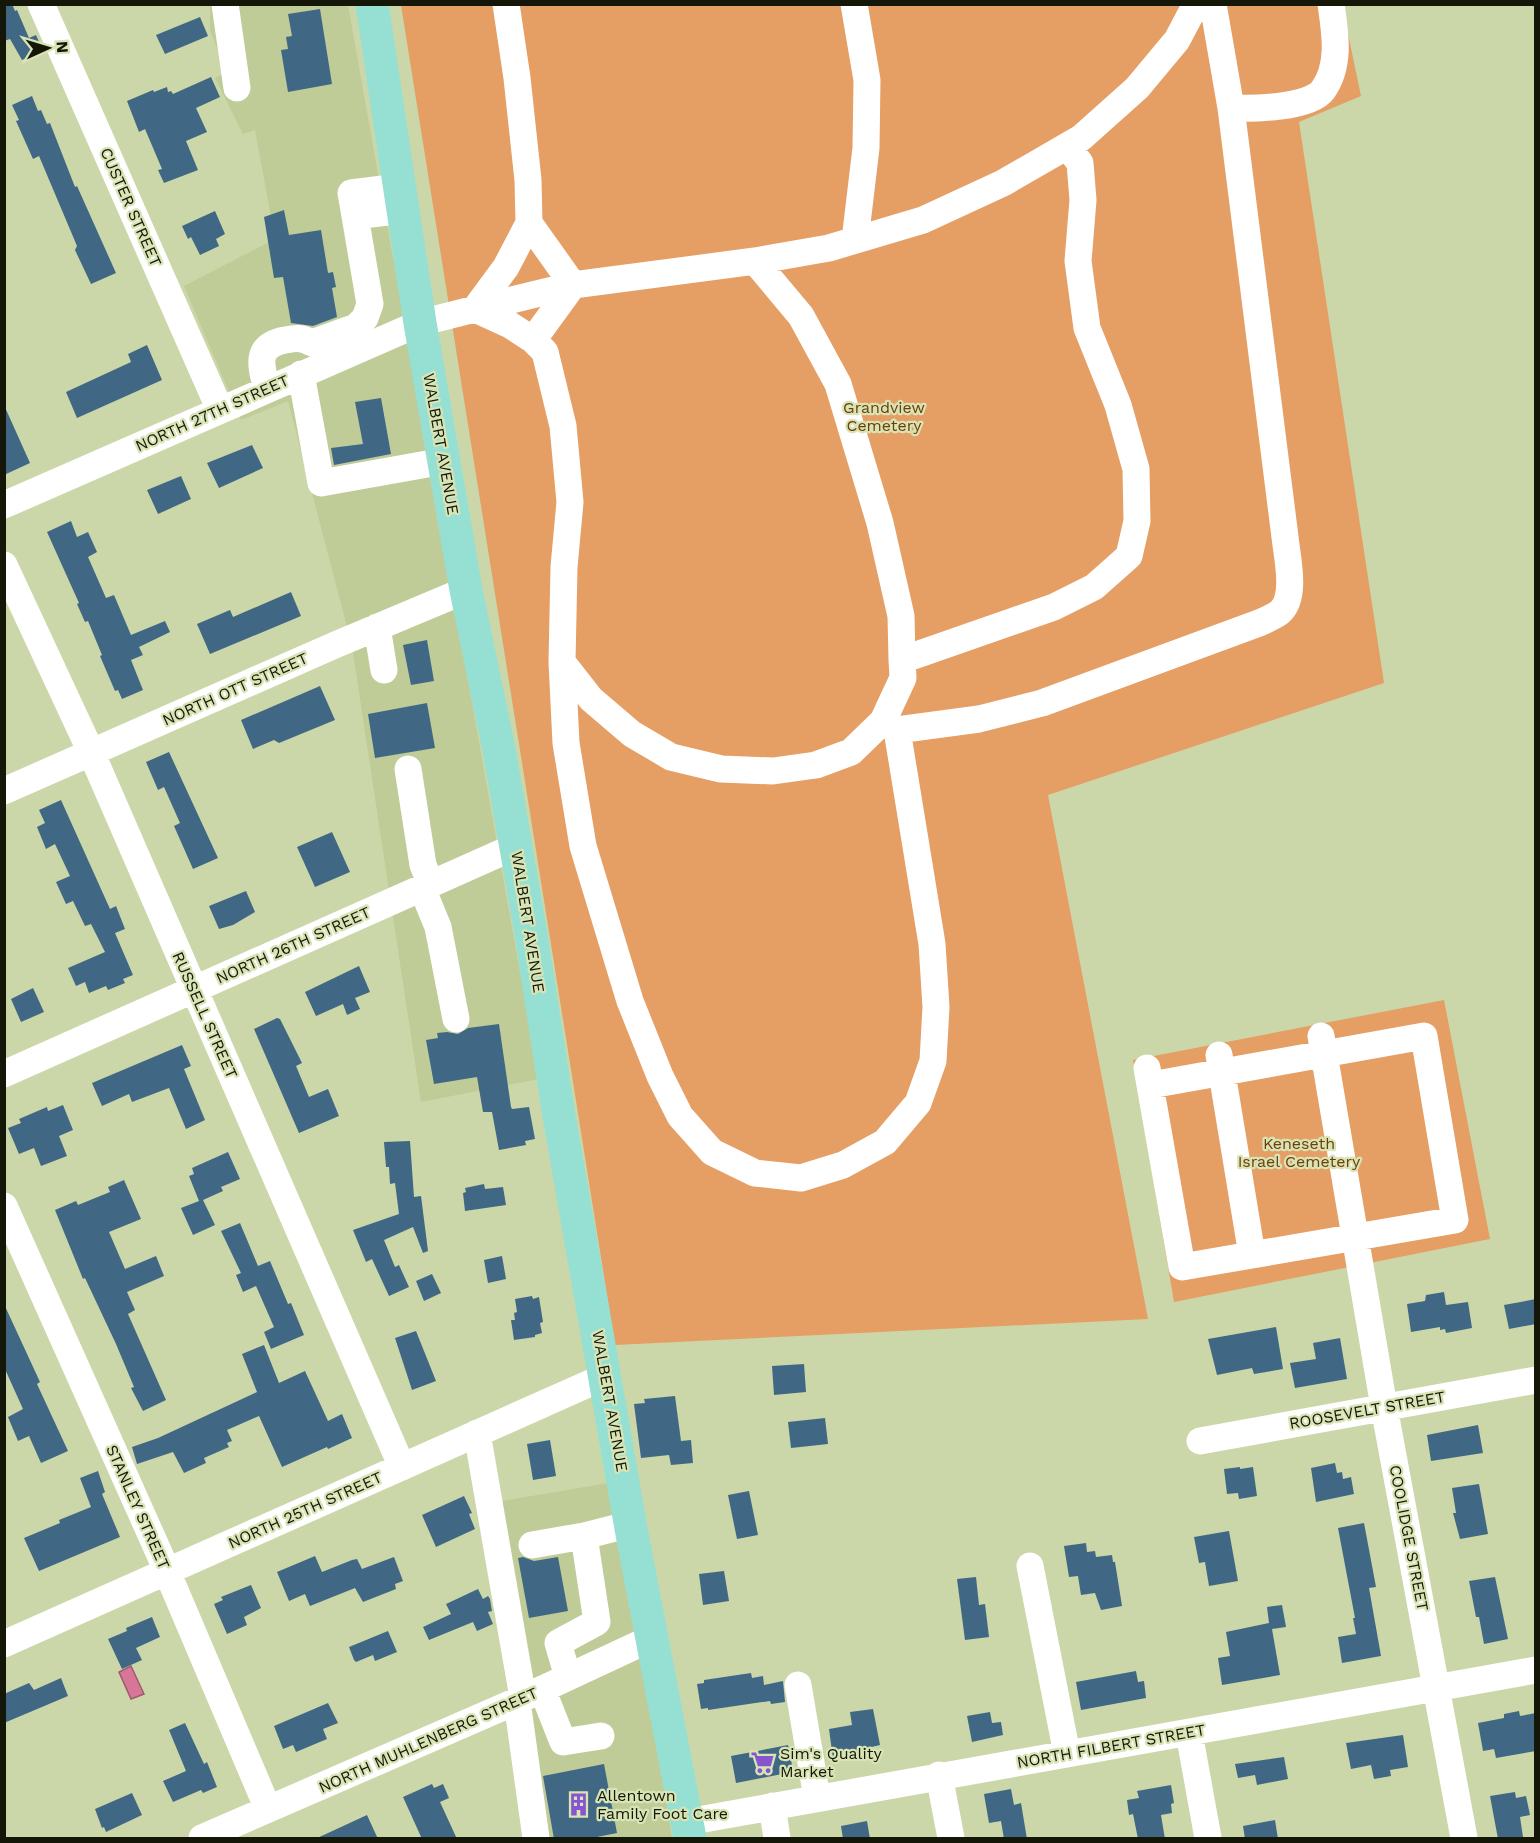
<svg xmlns="http://www.w3.org/2000/svg" width="1540" height="1843" font-family="'Work Sans',sans-serif">
<rect width="100%" height="100%" fill="#cbd7a8"/>
<path fill="#bfcc97" d="M210 5H348L539 1079 421 1102 352 646 288 401 241 420 184 286 275 239 255 130 243 134 215 78 227 72 210 31Z
M614 1482 672 1838H530L479 1505Z"/>
<path fill="#e59e63" d="M401 5H1342L1361 96 1299 122 1384 683 1048 795 1148 1319 615 1345Z
M1444 1000 1490 1239 1174 1302 1133 1060Z"/>
<path fill="#d87697" stroke="#9d5a6c" stroke-width="1.5" d="M131 1666 144 1694 131 1699 119 1672Z"/>
<path fill="#406884" d="M4 4H12L15 11 17 10 29 38 36 35 43 51 22 60 10 39 4 41Z
M320 9 332 84 288 92 281 50 288 49 286 37 292 36 288 14Z
M200 17 208 36 165 54 156 35Z
M211 77 220 97 196 108 207 132 186 141 198 170 164 183 158 170 162 169 145 129 139 132 127 101 153 90 154 92 167 87 168 92 171 91 173 94Z
M32 96 38 111 41 110 47 124 50 123 75 187 77 186 116 273 91 284 75 250 77 246 39 156 33 159 16 121 19 120 12 105Z
M284 210 289 235 321 230 328 273 333 272 336 287 332 288 337 317 313 326 291 323 283 277 274 278 264 217Z
M215 211 225 234 216 239 219 246 200 255 191 237 188 239 182 226Z
M147 345 162 380 77 418 66 392 131 362 128 354Z
M381 398 391 454 334 465 331 448 363 444 355 402Z
M4 405 30 463 4 475Z
M252 445 263 468 219 488 207 463Z
M181 476 191 499 158 514 147 490Z
M71 521 77 537 88 532 97 552 88 557 106 598 114 595 131 635 165 621 170 632 139 647 143 655 131 660 143 690 122 699 118 690 115 691 100 656 102 655 88 621 85 622 77 604 79 603 47 532Z
M291 592 301 616 210 654 197 624 230 610 233 617Z
M427 640 434 681 411 685 403 645Z
M320 686 335 720 279 743 274 740 253 749 241 720Z
M427 703 435 748 375 758 368 714Z
M169 752 218 858 193 869 174 826 180 823 164 787 158 790 146 762Z
M61 800 110 909 116 906 125 929 115 933 133 975 123 979 125 983 108 990 106 986 89 993 85 982 76 986 68 968 105 952 91 924 85 926 73 901 66 904 56 882 70 876 55 844 46 849 37 827 45 823 39 810Z
M332 832 350 872 315 887 297 847Z
M246 891 255 912 233 925 219 929 209 906Z
M359 966 370 992 355 998 360 1009 347 1015 343 1004 316 1016 305 992Z
M33 988 44 1012 21 1022 11 999Z
M277 1018 280 1019 302 1063 296 1066 309 1097 328 1089 339 1116 299 1133 254 1029Z
M499 1024 511 1107 512 1109 529 1107 535 1139 525 1141 526 1145 499 1150 492 1112H483L477 1077 434 1084 426 1040 438 1038 437 1033 447 1032 458 1034 468 1028Z
M182 1045 191 1066 184 1069 205 1120 186 1129 169 1088 132 1102 129 1094 102 1106 92 1083Z
M63 1105 73 1130 59 1136 67 1156 41 1166 34 1148 19 1154 8 1128 21 1123 19 1119 47 1107 48 1111Z
M410 1141 414 1197 421 1196 428 1251 423 1253 413 1227 384 1240 395 1267 399 1265 409 1287 389 1296 372 1259 366 1262 353 1230 399 1214 395 1183 390 1184 389 1167H386L384 1142Z
M228 1152 240 1179 221 1187 223 1191 203 1200 215 1225 193 1235 181 1208 199 1201 189 1176 194 1174 192 1168Z
M124 1180 141 1219 109 1232 125 1269 156 1256 164 1276 127 1292 135 1310 128 1314 166 1400 143 1411 131 1388 134 1387 116 1344 85 1278 83 1279 55 1210 76 1201 78 1205 110 1192 108 1187Z
M484 1184 485 1189 503 1187 506 1205 465 1211 463 1193 466 1192 465 1188Z
M240 1223 258 1266 270 1261 288 1304 291 1303 304 1335 271 1349 264 1332 274 1327 256 1286 243 1292 236 1275 241 1273 221 1231Z
M502 1256 506 1279 488 1283 484 1260Z
M432 1274 441 1293 424 1301 416 1281Z
M1444 1292 1446 1305 1468 1302 1472 1328 1446 1333 1445 1329 1440 1330V1327L1411 1332 1407 1304 1425 1301 1426 1295Z
M532 1296 533 1299 539 1297 543 1322 540 1323 542 1333 535 1335V1337L514 1340 511 1320H515L514 1313 517 1312 515 1299Z
M1536 1299V1324L1509 1329 1504 1305Z
M4 1304 40 1382 37 1384 68 1451 41 1463 29 1436 18 1441 8 1417 23 1409 4 1367Z
M1276 1327 1283 1369 1254 1374 1252 1368 1217 1375 1208 1339Z
M416 1331 436 1381 412 1390 395 1338Z
M1340 1338 1347 1379 1295 1388 1290 1363 1316 1359 1313 1343Z
M264 1345 279 1383 305 1371 328 1421 342 1414 352 1438 328 1449 327 1447 282 1467 259 1416 227 1430 232 1441 227 1443 229 1447 204 1458 206 1463 184 1473 173 1452 137 1464 132 1447 158 1438 257 1392 242 1354Z
M804 1364 806 1392 774 1395 772 1366Z
M675 1396 681 1441 691 1440 693 1463 671 1465 669 1455 641 1458 634 1404 645 1403 644 1399Z
M825 1418 828 1444 791 1448 788 1422Z
M1478 1425 1483 1453 1431 1461 1427 1435Z
M550 1440 556 1476 533 1480 527 1444Z
M1335 1463 1337 1473 1342 1472 1343 1479 1351 1477 1354 1494 1316 1502 1311 1468Z
M1240 1467V1469L1253 1467 1257 1496 1239 1499 1238 1493 1227 1494 1224 1469Z
M98 1471 105 1492 102 1494 120 1537 39 1571 24 1538 60 1523 59 1520 91 1507 80 1478Z
M1479 1484 1488 1534 1460 1539 1453 1513H1456L1452 1488Z
M749 1491 758 1535 737 1539 728 1495Z
M464 1496 472 1513 469 1514 475 1529 436 1547 422 1515Z
M1364 1523 1376 1587 1369 1588 1381 1656 1342 1663 1338 1637 1356 1634 1353 1618H1355L1338 1528Z
M1229 1531 1238 1581 1209 1586 1205 1562 1199 1563 1194 1537Z
M1086 1543 1087 1552 1095 1551 1096 1557 1112 1555 1113 1562H1115L1122 1606 1101 1610 1095 1593 1081 1595 1078 1576 1069 1577 1064 1546Z
M315 1556 322 1572 352 1560 357 1559 362 1569 394 1557 403 1581 395 1584 396 1589 363 1602 355 1588 310 1606 305 1594 289 1601 277 1572Z
M523 1557 534 1561 558 1557 568 1611 529 1618 518 1558Z
M724 1571 729 1601 703 1605 699 1574Z
M976 1577 979 1605 985 1604 989 1637 965 1640 957 1579Z
M1495 1577 1508 1639 1484 1644 1479 1617H1476L1469 1581Z
M251 1585 261 1608 244 1617 247 1625 227 1634 214 1604 223 1600 221 1597Z
M478 1589 483 1599 488 1596 490 1599 492 1611 488 1612 493 1624 477 1631 473 1622 429 1640 423 1627 451 1614 446 1604Z
M1282 1605 1286 1627 1272 1629 1280 1675 1222 1685 1218 1658 1230 1656 1226 1632 1269 1623 1267 1607Z
M152 1617 160 1637 136 1648 142 1660 122 1669 108 1639 127 1631 126 1628Z
M388 1631 397 1652 375 1661 373 1655 356 1662 354 1660 349 1647Z
M1136 1671 1138 1682 1144 1681 1146 1698 1081 1710 1076 1682Z
M751 1673 752 1678 763 1676 764 1685 783 1681 785 1702 771 1704 770 1701 708 1710V1708L701 1709 697 1684 704 1683V1680Z
M61 1678 68 1696 4 1723V1694L29 1683 34 1690Z
M328 1703 338 1723 323 1729 327 1739 296 1752 293 1745 283 1749 274 1726Z
M873 1709 880 1745 867 1748 868 1753 833 1759 829 1729 852 1725 850 1712Z
M1519 1711 1520 1716 1536 1713V1751L1496 1758 1494 1749 1483 1751 1478 1723 1504 1718V1714Z
M990 1712 992 1723 1001 1722 1003 1735 972 1742 967 1716Z
M185 1723 204 1764 207 1762 217 1787 203 1793 201 1790 173 1802 163 1781 186 1771 169 1730Z
M1403 1735 1408 1767 1390 1770 1391 1776 1374 1779 1371 1765 1351 1769 1346 1743Z
M788 1745 793 1770 781 1772 782 1774 736 1783 731 1756Z
M1284 1757 1288 1779 1257 1785 1255 1775 1238 1778 1235 1764Z
M604 1764 617 1833 587 1839H554L543 1776Z
M432 1784 434 1788 443 1784 449 1798 440 1802 457 1839H422L403 1797Z
M1171 1785 1174 1803 1171 1804 1172 1813 1161 1815 1165 1839H1138L1133 1814 1129 1815 1127 1800 1139 1798 1137 1791Z
M1011 1789 1014 1805 1021 1803 1027 1839H1004L1001 1821 989 1823 984 1794Z
M1515 1792 1516 1798 1526 1796 1530 1815 1520 1817 1523 1837 1498 1839 1490 1796Z
M132 1793 142 1815 106 1832 104 1827 102 1828 95 1809Z
M367 1815 378 1839H315Z
M1275 1820 1278 1839H1245L1243 1826Z
M867 1821 870 1839H843L841 1826Z"/>
<g fill="none" stroke-linecap="round" stroke-linejoin="round">
<path stroke="#fff" stroke-width="27" d="M41 4 220 410
M225 4 237 88
M506 4 517 78 528 180 529 223 573 285 755 261 829 248 923 220 1003 183 1081 138 1137 88 1177 40 1196 4
M854 4 867 80 866 148 855 240
M1231 108C1252 109 1310 108 1323 90 1341 65 1335 32 1331 4
M355 216 351 193 399 187
M475 309 506 267 529 223
M475 309 573 285
M533 340 573 285
M301 374 321 483 444 461
M267 389C261 366 254 346 285 340 296 338 301 337 312 343L356 327 365 318 370 304 355 216 403 210
M4 505 420 323 475 309 510 325 533 340 545 352 563 426 570 502 564 567 562 662 566 743 583 846 630 1001 660 1076 680 1116 712 1152 755 1173 801 1178 843 1165 885 1142 918 1103 933 1061 936 1007 932 944 897 730
M4 565 91 752 402 1467
M377 627 384 670
M902 660 1054 607 1094 587 1129 556 1137 521 1136 469 1118 405 1087 328 1078 261 1083 200 1080 163 1067 146
M562 662 591 699 632 734 671 757 721 769 773 771 816 765 851 752 883 721 903 678 902 660 901 616 880 523 838 384 801 316 755 261
M883 721 897 730 979 719 1042 703 1259 623C1266 620 1275 616 1280 612 1297 597 1287 557 1285 537L1231 108 1213 4
M408 769 423 865 431 884
M4 791 335 645 466 590
M422 888 438 927 456 1019
M1321 1036 1384 1407 1464 1838
M1219 1055 1252 1255
M1147 1068 1182 1267 1455 1220 1424 1036 1151 1085
M4 1074 516 846
M4 1206 160 1555 268 1809
M477 1433 523 1698
M1200 1441 1536 1380
M532 1545 584 1536
M1030 1566 1067 1754
M4 1644 606 1376
M568 1677 558 1643 597 1622 584 1536 631 1524
M798 1685 817 1798
M542 1689 563 1742 601 1736
M517 1701 536 1838
M1189 1733 1208 1838
M939 1775 951 1838
M772 1806 777 1838
M687 1822 1536 1670
M202 1838 517 1701 652 1638"/>
<path stroke="#95e0d3" stroke-width="33" d="M372 4 420 323 466 590 499 750 531 934 558 1110 632 1534 690 1838"/>
</g>
<defs>
<symbol id="supermarket-bare" viewBox="-9 -9 18 18"><path d="M-6-5.5h2.5l.6 2H6L4.5 2H-2.5L-4.4-4H-6ZM-1.5 3.2a1.3 1.3 0 1 0 .1 0ZM3 3.2a1.3 1.3 0 1 0 .1 0Z" fill="#8756cf" stroke="#d8e4b5" stroke-width="2.5" paint-order="stroke"/></symbol>
<symbol id="building-bare" viewBox="-9 -9 18 18"><path d="M-4-6H4V6H1V3H-1V6H-4ZM-2.5-4.3h1.7v1.8h-1.7ZM.8-4.3h1.7v1.8H.8ZM-2.5-1h1.7V.8h-1.7ZM.8-1h1.7V.8H.8Z" fill="#8756cf" stroke="#d8e4b5" stroke-width="2.5" paint-order="stroke"/></symbol>
</defs>
<g fill-rule="evenodd">
<use href="#supermarket-bare" x="746" y="1746" width="33" height="33"/>
<use href="#building-bare" x="562" y="1788" width="33" height="33"/>
</g>
<g text-anchor="middle" dominant-baseline="central" stroke-width="4.5" stroke-linejoin="round" paint-order="stroke">
<g font-size="16" fill="#141707" stroke="#d8e4b5">
<text transform="translate(131 207) rotate(66)">CUSTER STREET</text>
<text transform="translate(212 413) rotate(-24)">NORTH 27TH STREET</text>
<text transform="translate(441 444) rotate(80)">WALBERT AVENUE</text>
<text transform="translate(235 689) rotate(-24)">NORTH OTT STREET</text>
<text transform="translate(528 922) rotate(81)">WALBERT AVENUE</text>
<text transform="translate(293 945) rotate(-24)">NORTH 26TH STREET</text>
<text transform="translate(205 1015) rotate(66)">RUSSELL STREET</text>
<text transform="translate(610 1401) rotate(80)">WALBERT AVENUE</text>
<text transform="translate(1367 1410) rotate(-10)">ROOSEVELT STREET</text>
<text transform="translate(138 1507) rotate(66)">STANLEY STREET</text>
<text transform="translate(305 1510) rotate(-24)">NORTH 25TH STREET</text>
<text transform="translate(1409 1538) rotate(79)">COOLIDGE STREET</text>
<text transform="translate(428 1740) rotate(-24)">NORTH MUHLENBERG STREET</text>
<text transform="translate(1111 1746) rotate(-10)">NORTH FILBERT STREET</text>
</g>
<g font-size="16" fill="#703d07" stroke="#d8e4b5">
<text x="884" y="407">Grandview<tspan x="884" dy="18">Cemetery</tspan></text>
<text x="1299" y="1143">Keneseth<tspan x="1299" dy="18">Israel Cemetery</tspan></text>
</g>
<g font-size="16" fill="#141707" stroke="#d8e4b5" text-anchor="start">
<text x="780" y="1753">Sim's Quality<tspan x="780" dy="18">Market</tspan></text>
<text x="597" y="1795">Allentown<tspan x="597" dy="18">Family Foot Care</tspan></text>
</g>
</g>
<rect width="1540" height="1843" fill="none" stroke="#141707" stroke-width="12"/>
<g transform="translate(48 48) rotate(86)" stroke="#d8e4b5" stroke-width="4.5" paint-order="stroke">
<path d="M0-4.5L10 22L0 15L-10 22Z" fill="#141707"/>
<text y="-9" font-size="16" font-weight="bold" text-anchor="middle" fill="#141707">N</text>
</g>
</svg>
